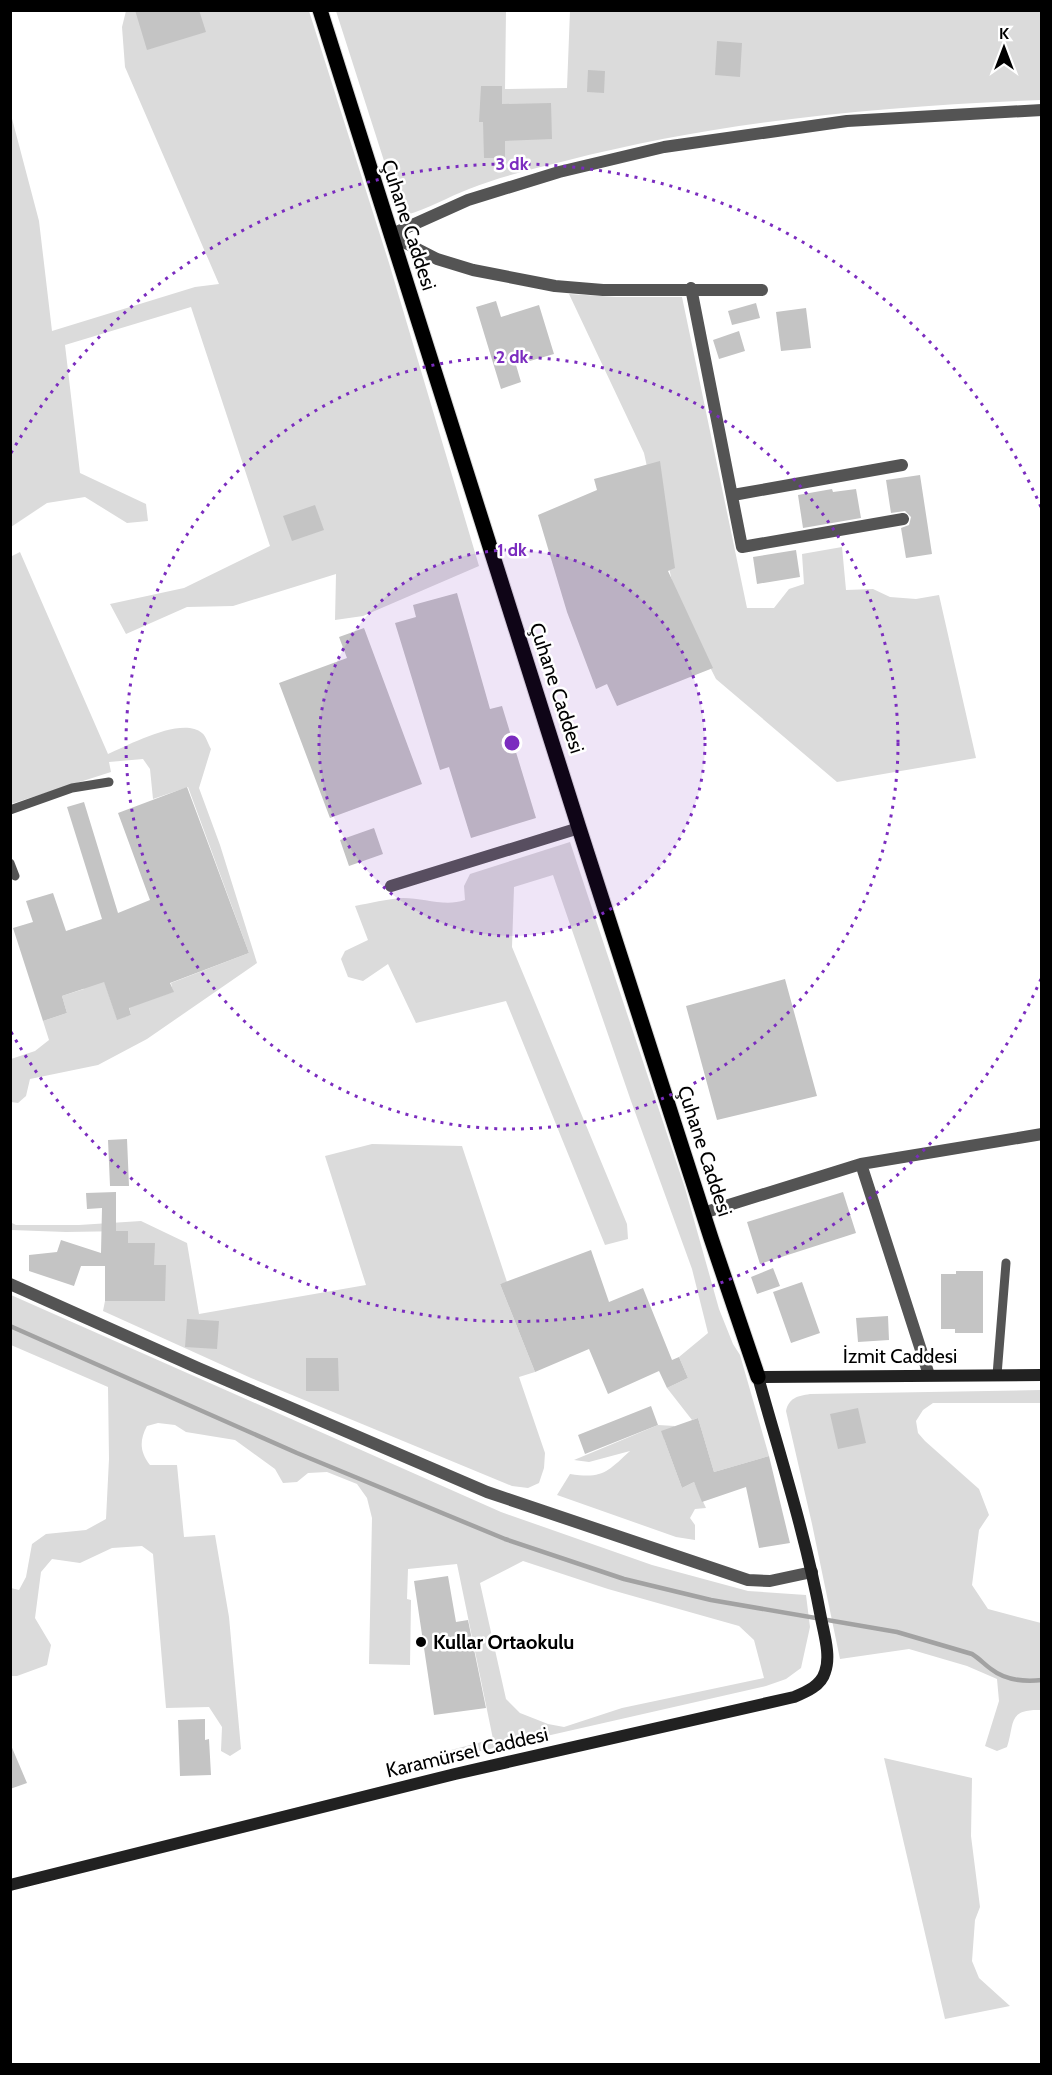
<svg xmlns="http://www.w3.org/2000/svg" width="1052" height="2075" font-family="Cabin,sans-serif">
<rect width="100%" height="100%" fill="#fff"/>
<path fill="#dbdbdb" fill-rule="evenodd" d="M126 11H309L389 263 479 566 363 616 335 620 336 574 233 606 187 607 126 634 110 604 184 588 270 546 191 307 65 345 80 473 146 504 148 521 127 523 85 497 47 503 11 527 10 111 39 221 52 331 195 287 219 284 125 67 122 27Z
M336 11H506L505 89 567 88 570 11H1041V100C881 106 720 121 565 161 533 169 499 177 469 189 448 197 428 209 406 215L401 214Z
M569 294 616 297H682L747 608H774L789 589 804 584 802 554 842 547 846 590 873 589 890 597 916 599 939 595 976 758 837 782 716 679 676 600 644 453Z
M20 552 108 754C129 745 182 716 202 733 206 736 208 744 211 749L199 788 220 845 257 963 147 1039 98 1065 30 1079 26 1096 18 1103 11 1102V1059L35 1051 49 1040 43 1021 67 1013 62 996 84 989 66 932 85 925 117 1019 131 1015 129 1007 173 992 171 983 249 953 188 787 153 799 150 769 143 759 109 762 111 772 11 804 10 557Z
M570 842 685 1188 719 1309 733 1344 740 1355 769 1456 714 1472 698 1418 692 1420 667 1388 688 1378 679 1357 708 1333 692 1269 631 1101 553 875 514 887 512 947 627 1224 628 1239 605 1245 506 1001 416 1023 388 964 363 981 348 977 341 959 345 951 368 940 355 906C370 903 387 899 403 898 424 898 445 907 465 900L464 886 470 874Z
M372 1144 462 1146 507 1282 500 1284 535 1372 519 1377 545 1453 544 1468 539 1483 528 1488 512 1486 251 1378 103 1311 105 1301H127L128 1231 66 1232 11 1230 10 1222 16 1225H79L141 1221 187 1243 199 1314 366 1285 325 1156Z
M11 1295 501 1512 652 1565 748 1591 806 1595 810 1627 801 1668 786 1679 766 1686 463 1755 451 1750 493 1739 457 1564 408 1569 407 1599 411 1600 410 1665 369 1664 372 1518 367 1498 357 1484 327 1472 308 1473 297 1482 283 1483 275 1469 235 1440 186 1432 175 1425 158 1423 147 1426C139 1441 140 1452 150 1465H177L184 1537 215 1535 229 1617 241 1749 230 1756 221 1751 222 1727 209 1707 166 1708 153 1554 142 1546 112 1548 80 1563 52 1559 41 1572 35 1618 51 1645 47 1665 17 1676H11V1588L19 1590 26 1577 32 1544 46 1534 86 1530 106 1519 109 1459 108 1387 11 1345ZM523 1561 608 1589 739 1626 754 1640 764 1678 622 1708 564 1727 548 1724 520 1713 506 1699 480 1583Z
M1041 1390V1403H933L923 1410 916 1421 918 1433 925 1441 979 1489 989 1515 979 1530 972 1585 988 1609 1041 1623V1710C1007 1709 1015 1723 1007 1747L997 1751 985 1746 999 1701 997 1679 967 1666 909 1649 840 1659 812 1524 786 1411C789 1398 797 1396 810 1394Z
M658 1425 675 1426 664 1439 682 1488 694 1482 706 1508 695 1509 690 1518 695 1525V1540L676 1537 557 1495 570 1474C603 1479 607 1472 630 1451L589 1462 574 1460Z
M884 1758 972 1778 971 1836 980 1907 975 1920 972 1961 979 1978 1010 2006 945 2019Z"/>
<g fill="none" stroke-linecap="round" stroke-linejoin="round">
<path stroke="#a2a2a2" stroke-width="4.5" d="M10 1326 297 1453 505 1539 624 1579 711 1600 897 1632 972 1654C980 1659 984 1664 991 1669 1005 1680 1024 1682 1042 1680"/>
</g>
<path fill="#c4c4c4" d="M135 10H199L206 32 147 50Z
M717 41 742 43 740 77 715 75Z
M588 70 605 71 604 93 587 92Z
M481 86H502V104L551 103 552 139 505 141V158H484L483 122H479Z
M496 301 501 317 539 305 554 354 516 365 521 382 501 389 476 307Z
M756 303 760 318 732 325 728 311Z
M806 308 811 348 781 351 776 312Z
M739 331 745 351 719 359 713 340Z
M660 461 675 568 668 571 713 668 617 706 607 684 596 689 567 612 538 515 597 490 594 479Z
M920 475 932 554 906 558 901 528 909 525 911 517 905 511 891 513 886 480Z
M832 489 833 492 856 489 861 518 803 528 798 495Z
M315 505 324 530 292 541 283 516Z
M796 550 800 577 757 584 753 557Z
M457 593 490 709 502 706 536 818 471 838 449 767 440 770 395 623 416 617 413 605Z
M364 628 422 784 330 818 279 683 347 658 339 637Z
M187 787 249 953 170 983 174 992 129 1008 131 1015 117 1020 104 982 62 996 67 1013 43 1021 13 928 33 922 26 901 53 893 66 931 102 919 67 807 84 802 118 913 150 900 118 813Z
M374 828 383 854 349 866 340 840Z
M785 979 817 1096 717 1120 686 1006Z
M127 1139 129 1186H110L108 1140Z
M116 1192V1231H128V1243H155L154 1265H166L165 1301H105V1266H81L74 1286 29 1271V1255L57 1252 61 1240 101 1253 102 1208 87 1209 86 1193Z
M843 1192 856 1233 760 1264 747 1222Z
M591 1250 609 1302 643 1288 672 1360 679 1357 688 1378 667 1388 659 1371 608 1394 589 1349 535 1372 500 1284Z
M773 1268 780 1286 757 1294 751 1277Z
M956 1271H983V1333H955V1329H941V1274H956Z
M802 1282 820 1333 791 1343 773 1292Z
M888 1316 889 1340 858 1342 856 1318Z
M187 1319 219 1321 217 1349 185 1347Z
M306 1358H338L339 1391H306Z
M651 1406 658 1425 585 1454 578 1435Z
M858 1408 866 1443 838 1449 830 1414Z
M698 1418 714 1472 769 1456 790 1543 759 1548 746 1487 702 1502 694 1482 682 1488 661 1431Z
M448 1576 456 1622 468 1620 486 1708 434 1715 414 1581Z
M205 1719V1740L209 1739 211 1775 180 1776 178 1720Z
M10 1743 27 1783 10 1789Z"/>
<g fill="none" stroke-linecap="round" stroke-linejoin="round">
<defs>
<path id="primary" d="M320 10 579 828 711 1238 758 1377"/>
</defs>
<use href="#primary" stroke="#dbdbdb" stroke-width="17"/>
<path stroke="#545454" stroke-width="9" d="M10 810 72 788 109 782
M10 863 15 876
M997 1375 1006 1263"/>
<path stroke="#545454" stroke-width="12" d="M390 235 468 200 559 172 664 147 847 121 1042 110
M390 235 437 259 473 270 555 286 603 290H762
M691 288 742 547 903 519
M733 495 902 465
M391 886 579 828
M861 1164 929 1375
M703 1213 861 1164 1042 1134
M10 1284 198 1368 487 1492 748 1580 770 1581 812 1572"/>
<path stroke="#212121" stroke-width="12" d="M10 1885 455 1774 794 1697C806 1692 821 1686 825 1672 831 1656 824 1634 821 1618 806 1536 780 1456 758 1377L1042 1375"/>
<use href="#primary" stroke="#000" stroke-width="15"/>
</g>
<circle cx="512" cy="743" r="193" fill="#7b2cbf" fill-opacity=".12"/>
<g fill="none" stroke="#7b2cbf" stroke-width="3" stroke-dasharray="3 6">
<circle cx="512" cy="743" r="193"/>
<circle cx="512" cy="743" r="386"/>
<path d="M1041 979A579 579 0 0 1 11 1032M11 453A579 579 0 0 1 1041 507"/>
</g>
<circle fill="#000" stroke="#fff" stroke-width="2" cx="421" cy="1642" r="6"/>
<g text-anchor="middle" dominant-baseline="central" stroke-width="5" stroke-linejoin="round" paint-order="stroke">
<g font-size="20" fill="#000" stroke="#fff">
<text transform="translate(409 225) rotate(72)">Çuhane Caddesi</text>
<text transform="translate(557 688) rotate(72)">Çuhane Caddesi</text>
<text transform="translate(705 1151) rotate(72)">Çuhane Caddesi</text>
<text x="900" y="1356">İzmit Caddesi</text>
<text transform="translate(467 1752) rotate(-13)">Karamürsel Caddesi</text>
</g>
<g font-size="20" font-weight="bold" fill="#000" stroke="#fff" text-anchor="start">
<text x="433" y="1642">Kullar Ortaokulu</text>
</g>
</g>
<circle cx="512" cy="743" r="9" fill="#7b2cbf" stroke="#fff" stroke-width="3"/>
<g font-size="18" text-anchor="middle" font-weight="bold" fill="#7b2cbf" stroke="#fff" stroke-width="5" stroke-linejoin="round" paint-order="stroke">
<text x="512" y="170">3 dk</text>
<text x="512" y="363">2 dk</text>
<text x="512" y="556">1 dk</text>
</g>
<rect width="1052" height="2075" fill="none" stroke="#000000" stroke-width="24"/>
<g transform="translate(1004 48)" stroke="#ffffff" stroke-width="4.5" paint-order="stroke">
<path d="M0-4.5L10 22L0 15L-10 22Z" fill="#000000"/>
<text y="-9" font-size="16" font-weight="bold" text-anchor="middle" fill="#000000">K</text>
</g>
</svg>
